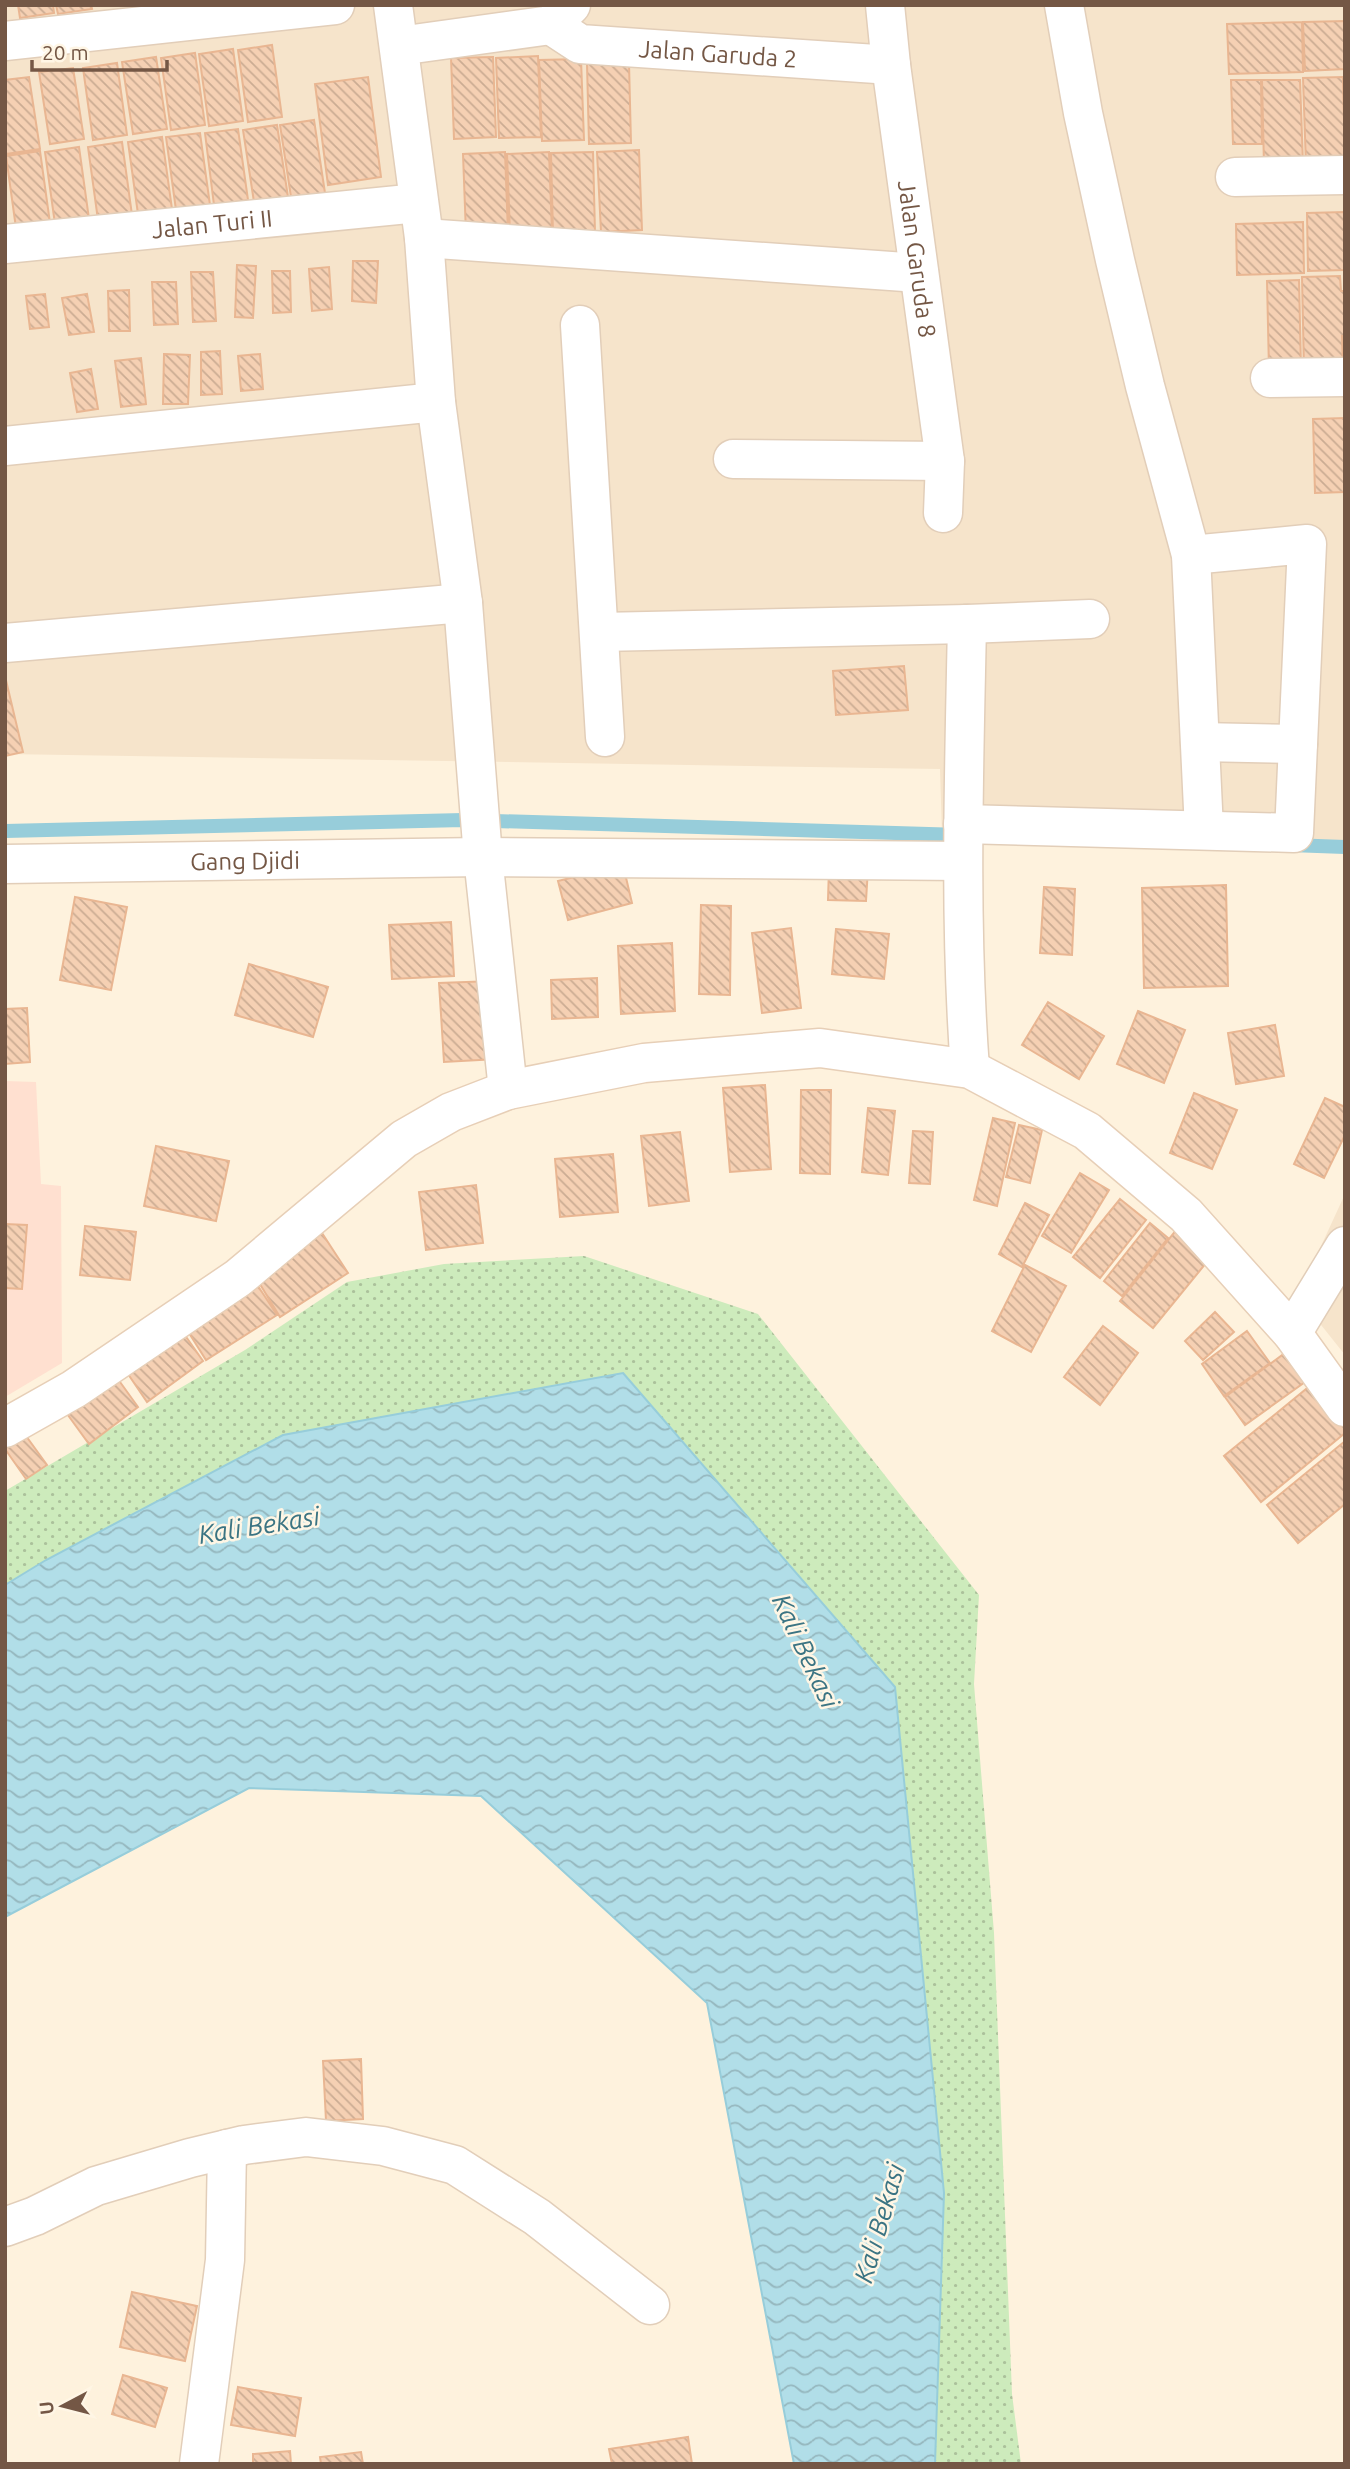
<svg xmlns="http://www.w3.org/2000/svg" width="1350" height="2469" font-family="Ubuntu,sans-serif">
<defs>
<pattern id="grass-dots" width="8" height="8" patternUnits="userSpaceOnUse" patternTransform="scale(1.75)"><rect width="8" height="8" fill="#cdebbc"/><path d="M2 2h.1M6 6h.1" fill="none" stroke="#abc19b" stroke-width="1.8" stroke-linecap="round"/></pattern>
<pattern id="water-waves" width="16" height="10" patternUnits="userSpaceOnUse" patternTransform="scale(1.75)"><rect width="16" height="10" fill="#b1dee8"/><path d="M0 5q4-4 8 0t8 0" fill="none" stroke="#95b7be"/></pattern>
<pattern id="building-back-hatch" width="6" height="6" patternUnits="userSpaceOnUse" patternTransform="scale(1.75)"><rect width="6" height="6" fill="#f5d0b3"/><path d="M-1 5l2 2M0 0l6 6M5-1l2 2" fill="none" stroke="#cbac93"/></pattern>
</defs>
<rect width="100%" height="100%" fill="#fef2dd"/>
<path fill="#f6e4cb" d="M5 5H1345V851L942 834 940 769 5 754Z
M1345 1194V1355L1298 1296Z"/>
<path fill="#ffe0d0" d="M5 1081 36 1082 41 1184 61 1186 62 1363 5 1397Z"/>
<path fill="url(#grass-dots)" d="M584 1256 758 1314 979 1595 974 1684 994 1933 1012 2394 1021 2464H935L944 2193 895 1687 623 1373 283 1435 46 1560 5 1585V1491L245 1350 347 1282 444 1264Z"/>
<path fill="url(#water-waves)" stroke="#97cdda" stroke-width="2" d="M623 1373 895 1687 944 2193 935 2464H794L707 2003 481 1796 249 1788 5 1917V1585L46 1560 283 1435Z"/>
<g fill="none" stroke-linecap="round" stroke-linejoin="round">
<path stroke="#97cdda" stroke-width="14" d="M5 831 463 820 962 835
M1290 845 1345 847"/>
</g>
<path fill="url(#building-back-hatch)" stroke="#e9b692" stroke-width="2" d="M18 5H53L54 13 20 18Z
M56 5H91L92 9 58 14Z
M1345 21V69L1305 71 1303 22Z
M1302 22 1303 72 1229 74 1227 24Z
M272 45 282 117 248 122 238 50Z
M233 49 243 121 209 126 199 54Z
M195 53 205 125 171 130 161 58Z
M538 56 541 137 499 138 496 58Z
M156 57 167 129 133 134 122 62Z
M493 57 496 137 454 139 451 58Z
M581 59 584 140 542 141 539 60Z
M117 63 127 135 93 140 83 68Z
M629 63 631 143 589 144 587 64Z
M73 68 84 139 50 144 39 72Z
M29 77 40 149 6 154 5 80Z
M368 77 381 177 328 185 315 84Z
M1343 77 1345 164 1306 165 1303 78Z
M1231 80H1261L1262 144H1233Z
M1262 80H1300L1303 165 1264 166Z
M314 120 325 193 291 197 280 125Z
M277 125 288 197 254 202 243 130Z
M238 129 248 200 214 205 205 133Z
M200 133 210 205 176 210 166 137Z
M162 137 172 209 138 214 128 142Z
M122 142 132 215 98 220 88 147Z
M79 147 89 219 55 224 45 152Z
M639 150 642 230 601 232 597 152Z
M40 151 50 223 16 228 6 156Z
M505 152 508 233 466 234 463 154Z
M549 152 552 232 510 234 507 154Z
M593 152 595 232 553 234 551 153Z
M1345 212V270L1308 271 1307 213Z
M1303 222 1304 273 1237 275 1236 224Z
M353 261H378L376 303 352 301Z
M237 265 256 266 253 318 235 317Z
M329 267 332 309 312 311 309 269Z
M272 271H290L291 312 273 313Z
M191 272H213L216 321 193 322Z
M1340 276 1341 291H1345V336H1342L1343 370H1304L1302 277Z
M1299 280 1301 369 1269 370 1267 281Z
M152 282H176L178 324 154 325Z
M129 290 130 331H109L108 291Z
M45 294 49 327 30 329 26 296Z
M87 294 94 332 69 335 62 298Z
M220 351 222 394 201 395V352Z
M164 354 190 355 188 404H163Z
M260 354 263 389 241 391 238 356Z
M141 358 146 404 121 407 115 361Z
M91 369 98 409 77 412 70 373Z
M1345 418V492L1315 493 1313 419Z
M904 666 908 710 836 715 833 671Z
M5 676 23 752 5 756Z
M623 865 632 903 568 920 558 881Z
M829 867 868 868 866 901 828 900Z
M1226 885 1228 986 1144 988 1142 888Z
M1044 887 1075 889 1072 955 1040 953Z
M75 897 127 907 111 990 60 980Z
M701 905 731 906 730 995 699 994Z
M451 922 454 976 392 979 389 925Z
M791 928 801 1008 762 1013 752 933Z
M836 929 889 934 884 979 832 974Z
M672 943 675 1011 621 1014 618 946Z
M249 964 328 987 313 1037 235 1015Z
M597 978 598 1017 552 1019 551 980Z
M493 981 497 1059 444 1062 439 983Z
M1048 1002 1104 1036 1079 1079 1022 1045Z
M27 1008 30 1062 5 1064V1009Z
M1138 1011 1185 1030 1164 1083 1117 1064Z
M1275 1025 1284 1076 1236 1084 1228 1033Z
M765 1085 771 1169 730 1172 723 1088Z
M801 1090H831L830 1174 800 1173Z
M1194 1093 1237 1110 1212 1169 1170 1153Z
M1325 1098 1345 1107V1135L1324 1178 1294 1164Z
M868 1108 895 1111 888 1175 862 1172Z
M993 1118 1015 1123 997 1206 974 1200Z
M1019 1125 1042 1130 1030 1183 1006 1177Z
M913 1131 933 1132 930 1184 909 1183Z
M680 1132 689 1201 649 1206 641 1136Z
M156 1146 229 1161 216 1221 144 1206Z
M613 1154 618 1212 560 1217 555 1159Z
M1080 1173 1109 1190 1071 1253 1042 1236Z
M476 1185 483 1243 426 1250 419 1192Z
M1120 1199 1146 1220 1100 1278 1073 1257Z
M1025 1203 1049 1215 1022 1267 999 1254Z
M1150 1223 1168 1238 1122 1296 1104 1281Z
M5 1224 27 1225 22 1289 5 1288Z
M85 1226 136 1232 130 1280 80 1275Z
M1177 1229 1211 1257 1153 1328 1120 1301Z
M322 1233 348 1273 280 1317 255 1276Z
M1025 1265 1066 1286 1031 1352 992 1331Z
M254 1280 277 1315 206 1360 184 1325Z
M1215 1312 1234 1332 1203 1360 1185 1341Z
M1103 1326 1138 1353 1100 1405 1064 1377Z
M182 1331 203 1361 147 1402 126 1371Z
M1247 1331 1270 1363 1224 1396 1202 1364Z
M1285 1353 1305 1382 1245 1425 1225 1397Z
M115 1375 138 1407 89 1444 65 1411Z
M1311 1385 1345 1427V1433L1261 1502 1224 1456Z
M21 1429 47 1465 26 1479 5 1449V1441Z
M1345 1441V1504L1298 1543 1267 1505Z
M361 2059 363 2119 326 2121 323 2061Z
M132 2292 197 2306 185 2361 120 2347Z
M123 2375 167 2388 155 2427 112 2414Z
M238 2387 301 2398 295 2436 231 2425Z
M688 2437 692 2464H612L609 2449Z
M290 2451 291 2464H253V2454Z
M361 2452 363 2464H321L320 2457Z"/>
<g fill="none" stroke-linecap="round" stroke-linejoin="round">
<defs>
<g id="street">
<path d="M393 5 424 238 436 402 463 603 483 857 508 1090"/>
<path id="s1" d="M885 5 891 65 945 461 943 513"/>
<path d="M1064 5 1083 113 1115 260 1145 386 1191 555 1204 830"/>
<path id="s2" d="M551 25 580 44 891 65"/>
<path d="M5 41 335 5"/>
<path d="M399 46 551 25 571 5"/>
<path d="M1235 177 1345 175"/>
<path d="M424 238 919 273"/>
<path id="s3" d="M5 244 418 203"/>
<path d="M580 325 605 737"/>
<path d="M1270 378 1345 377"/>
<path d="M5 446 436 402"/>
<path d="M733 459 945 461"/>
<path d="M967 624C964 773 959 921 970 1069"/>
<path d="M600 632 967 624 1090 619"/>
<path d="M5 643 463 603"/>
<path d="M1200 742 1298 744"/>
<path d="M963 824 1294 833 1307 544 1191 555"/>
<path id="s4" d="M5 864 483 857 962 861"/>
<path d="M1292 1333 1345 1246"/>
<path d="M5 2227 35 2216 96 2186 190 2158 244 2145 306 2137 383 2146 455 2165 537 2217 650 2305"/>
<path d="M199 2464 225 2260 227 2149"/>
</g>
<path id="secondary" d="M5 1428 74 1389 238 1278 404 1139 451 1112 508 1090 644 1063 820 1048 970 1069 1087 1131 1186 1215 1292 1333 1345 1407"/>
</defs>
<use href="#street" stroke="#e2ceb9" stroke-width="41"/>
<use href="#secondary" stroke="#e7cfb7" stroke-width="41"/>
<use href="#street" stroke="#fff" stroke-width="38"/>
<use href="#secondary" stroke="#fff" stroke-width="38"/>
</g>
<g text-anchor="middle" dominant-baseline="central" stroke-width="5" stroke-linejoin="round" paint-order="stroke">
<g font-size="24" fill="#745745" stroke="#fff6e5">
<text stroke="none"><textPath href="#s2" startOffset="173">Jalan Garuda 2</textPath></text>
<text stroke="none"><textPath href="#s3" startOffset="208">Jalan Turi II</textPath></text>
<text stroke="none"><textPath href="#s1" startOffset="256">Jalan Garuda 8</textPath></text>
<text stroke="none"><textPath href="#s4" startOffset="240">Gang Djidi</textPath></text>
</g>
<g font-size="26" font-style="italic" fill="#3b7483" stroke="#fff6e5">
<text transform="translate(259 1525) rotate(-9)">Kali Bekasi</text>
<text transform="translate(806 1651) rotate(65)">Kali Bekasi</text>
<text transform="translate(879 2223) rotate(-74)">Kali Bekasi</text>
</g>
</g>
<rect width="1350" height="2469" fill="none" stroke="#745745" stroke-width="14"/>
<g transform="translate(63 2406) rotate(263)" stroke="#fff6e5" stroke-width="5" paint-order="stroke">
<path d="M0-5L12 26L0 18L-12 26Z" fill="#745745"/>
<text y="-10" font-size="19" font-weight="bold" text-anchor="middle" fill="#745745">U</text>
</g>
<path d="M32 60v10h135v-10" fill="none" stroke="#745745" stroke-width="3.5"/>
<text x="42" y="60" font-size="21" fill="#745745" stroke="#fff6e5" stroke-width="5" paint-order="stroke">20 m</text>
</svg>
